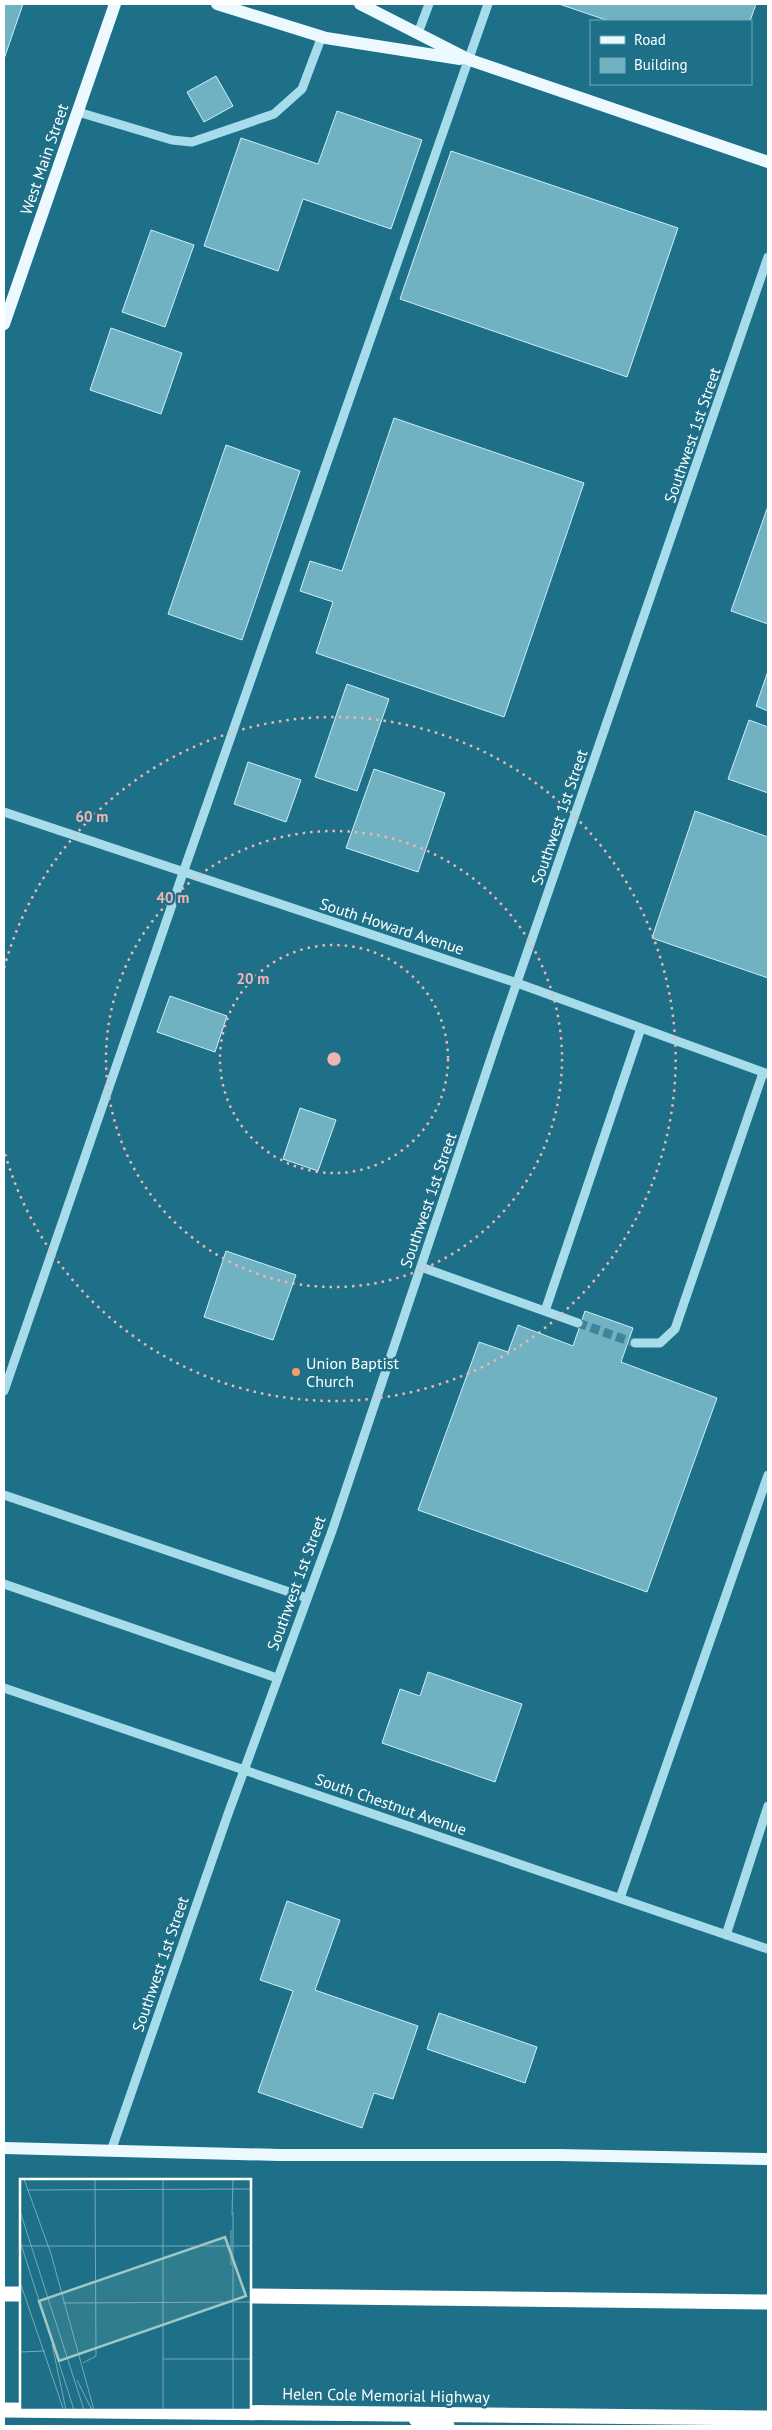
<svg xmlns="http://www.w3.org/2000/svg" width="772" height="2430" font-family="'PT Sans',sans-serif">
<rect width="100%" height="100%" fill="#1d7088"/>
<path fill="#70b1c2" stroke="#cceff8" d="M4 4H23L4 59Z
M559 4H756L750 21H609Z
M216 76 233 106 204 122 187 92Z
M337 111 422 140 391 229 303 199 278 271 204 246 241 138 318 164Z
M451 151 678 228 627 377 400 299Z
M151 230 194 245 165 327 122 312Z
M111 328 182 353 161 414 90 390Z
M394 418 584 483 504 717 316 653 333 602 300 591 310 561 342 571Z
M226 445 300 471 242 640 168 614Z
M768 506V624L731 611Z
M768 671V711L756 706Z
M347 684 389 699 357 791 315 777Z
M749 720 768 727V793L728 779Z
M248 762 301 780 286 822 234 804Z
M374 769 445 793 418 872 346 848Z
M695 811 768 837V978L652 938Z
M170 996 227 1016 215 1052 157 1032Z
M300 1108 336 1120 318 1171 283 1159Z
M226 1251 296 1275 273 1340 204 1317Z
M585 1311 633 1328 621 1362 717 1398 647 1592 418 1510 479 1342 508 1352 518 1325 573 1346Z
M428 1672 522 1704 495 1782 382 1743 400 1689 420 1696Z
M287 1901 340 1920 315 1990 418 2026 393 2099 374 2093 362 2128 258 2092 293 1991 260 1980Z
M439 2013 537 2047 525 2083 427 2049Z"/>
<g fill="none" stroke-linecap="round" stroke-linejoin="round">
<path stroke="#3f859a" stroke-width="9" stroke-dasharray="9 4.5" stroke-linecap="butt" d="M578 1323 635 1343"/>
<path stroke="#a7ddeb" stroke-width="9" d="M418 33 429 4
M78 112 172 140 192 142 274 114 302 89 322 36
M4 812 517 983 768 1074
M421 1267 578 1323
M545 1311 641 1028
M635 1343H660L675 1329 763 1073
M4 1391 183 873 488 4
M4 1495 307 1598
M4 1584 277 1678
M4 1688 768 1949
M620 1898 768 1475
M726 1935 768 1806
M111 2151 228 1814 332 1531 498 1037 768 257"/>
<path stroke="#ecf9ff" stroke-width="12" d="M217 4 326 38 460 59
M360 4 470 60 768 162
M4 324 115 4
M4 2148 280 2155H559L768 2159"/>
<path stroke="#fff" stroke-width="15" d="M4 2294H21
M250 2296 768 2302
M4 2410 768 2418
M416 2419 447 2426"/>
</g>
<g fill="none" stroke="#f1b4b4" stroke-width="2.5" stroke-dasharray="2.5 5">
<circle cx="334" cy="1059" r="114"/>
<circle cx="334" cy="1059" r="228"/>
<path d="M4 968A342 342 0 1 1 4 1150"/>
</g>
<circle fill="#fb9d65" stroke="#1d7088" stroke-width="2" cx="296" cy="1372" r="5"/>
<g text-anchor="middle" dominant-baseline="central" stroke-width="5" stroke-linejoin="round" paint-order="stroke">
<g font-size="16" fill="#fff" stroke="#1d7088">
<text transform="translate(44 159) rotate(-71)">West Main Street</text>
<text transform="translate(692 435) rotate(-71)">Southwest 1st Street</text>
<text transform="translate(559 817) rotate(-71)">Southwest 1st Street</text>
<text transform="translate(392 926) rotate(18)">South Howard Avenue</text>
<text transform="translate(428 1200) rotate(-71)">Southwest 1st Street</text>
<text transform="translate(296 1583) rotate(-70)">Southwest 1st Street</text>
<text transform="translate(391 1804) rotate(19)">South Chestnut Avenue</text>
<text transform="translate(160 1964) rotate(-71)">Southwest 1st Street</text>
<text transform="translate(386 2395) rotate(1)">Helen Cole Memorial Highway</text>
</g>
<g font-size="16" fill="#fff" stroke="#1d7088" text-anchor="start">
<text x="306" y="1363">Union Baptist<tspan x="306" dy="18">Church</tspan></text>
</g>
</g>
<g transform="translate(20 2179)">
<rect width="231" height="231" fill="#1d7088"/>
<path fill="none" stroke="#77a9b8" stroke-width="1" d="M4 0 31 75 74 231M7 11 232 10M0 32 64 231M213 33V231M212 36 213 0M211 51V86M0 62 54 231M0 67H232M0 103 43 229M43 124 232 123M32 165 46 231M0 173 25 172M143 180H232M63 184 76 177 75 0M57 201 72 231M143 231V0"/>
<path fill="#9fc8c5" fill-opacity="0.15" stroke="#9fc8c5" stroke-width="2.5" d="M205 58 226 117 39 182 19 122Z"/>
<rect width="231" height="231" fill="none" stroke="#fff" stroke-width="2.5"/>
</g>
<circle cx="334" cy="1059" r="8" fill="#f1b4b4" stroke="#1d7088" stroke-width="2.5"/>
<g font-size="15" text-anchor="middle" font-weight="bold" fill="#f1b4b4" stroke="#1d7088" stroke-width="5" stroke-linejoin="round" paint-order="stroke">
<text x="92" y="822">60 m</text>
<text x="173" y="903">40 m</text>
<text x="253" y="984">20 m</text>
</g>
<rect width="772" height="2430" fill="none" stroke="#ffffff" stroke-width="10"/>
<rect x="590" y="20" width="162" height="65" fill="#1d7088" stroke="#77a9b8"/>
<rect x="600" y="36" width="25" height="8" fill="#ecf9ff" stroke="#77a9b8"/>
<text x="634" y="45" font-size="15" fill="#ffffff">Road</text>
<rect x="600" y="58" width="25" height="15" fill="#70b1c2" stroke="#77a9b8"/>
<text x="634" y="70" font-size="15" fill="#ffffff">Building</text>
</svg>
